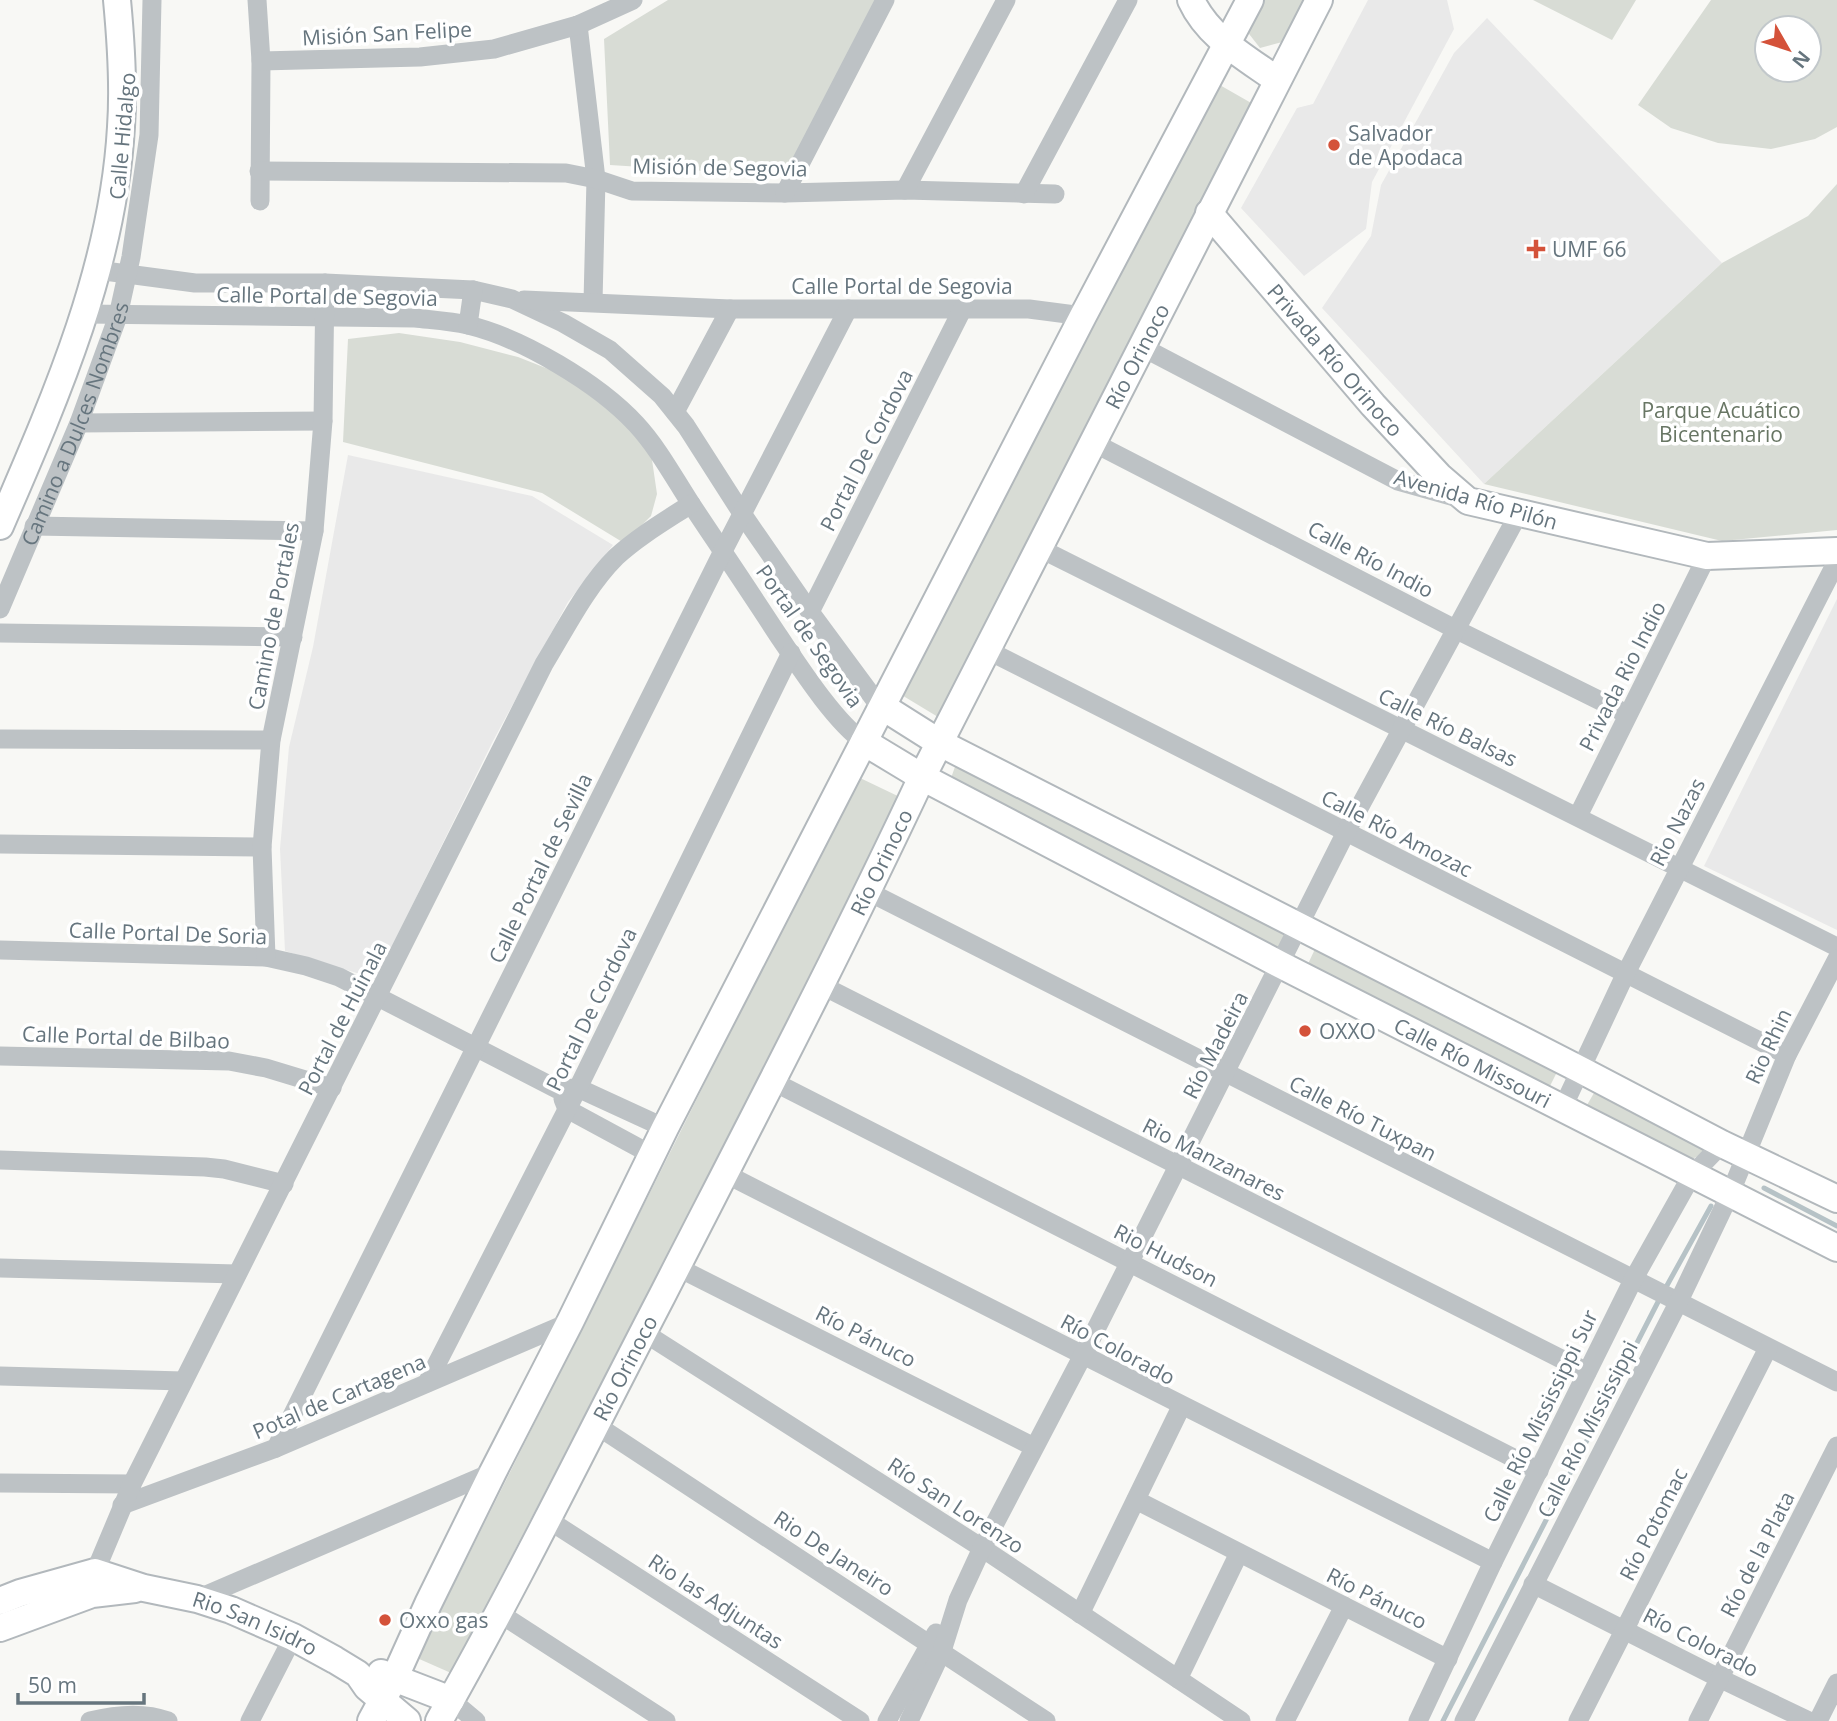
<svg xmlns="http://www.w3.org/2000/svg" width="1837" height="1721" font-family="'Open Sans',sans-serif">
<rect width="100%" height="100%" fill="#f8f8f5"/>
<path fill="#e9e9e9" d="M1368 0H1447L1454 29 1372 182 1366 229 1304 276 1241 208 1297 108 1313 104Z
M1487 18 1722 263 1484 484 1322 308 1371 236 1381 185 1454 53Z
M348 455 532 496 613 545 568 602 493 741 376 979 285 951 280 849 289 747 313 647Z
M1837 599V930L1704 866Z"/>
<path fill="#d8dcd5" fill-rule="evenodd" d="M668 0H878L786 176 610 165 604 39Z
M1264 0H1310L1286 41 1260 48 1246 30Z
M1533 0H1636L1612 40Z
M1711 0H1837V127L1815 139 1771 149 1718 143 1671 128 1638 105ZM1767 28H1809V70H1767Z
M1218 84 1253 104 943 720 900 694Z
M1837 184V530L1722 541 1484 484 1722 263 1808 216Z
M399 333 460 342 518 357 561 374 637 431 651 453 657 494 651 516 624 543 542 493 343 442 348 339Z
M956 764 1285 935 1280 951 951 778Z
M858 777 904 799 451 1673 417 1658Z
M1315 949 1558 1070 1548 1090 1307 966Z
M1594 1093 1707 1152 1692 1159 1587 1105Z"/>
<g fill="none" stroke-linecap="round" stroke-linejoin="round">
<path stroke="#b6c2c6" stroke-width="5" d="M1764 1188 1837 1226
M1665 1289 1711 1206
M1443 1721 1660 1298"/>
<defs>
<g id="secondary">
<path d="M1191 0C1208 37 1245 57 1277 80"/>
<path id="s2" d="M1209 213 1373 405 1439 476 1468 501 1707 556 1837 551"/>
<path d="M0 526C55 399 113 268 121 127 124 85 121 42 117 0"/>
<path d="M883 707 940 743 1581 1070 1722 1144 1837 1199"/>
<path id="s3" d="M864 742 922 777 1281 965 1837 1248"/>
<path id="s4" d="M0 1601 20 1593 95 1572 144 1588 197 1599 231 1610 293 1637 335 1660 358 1674 367 1687 407 1721"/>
<path d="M0 1628 92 1594 135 1589"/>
<path d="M381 1673 451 1700"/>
<path d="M371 1721 395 1677 428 1604 493 1472 570 1322 665 1128 1083 316 1250 0"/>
<path id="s5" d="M439 1721C518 1582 588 1438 662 1296 750 1124 840 952 922 777L1319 0"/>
</g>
</defs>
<use href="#secondary" stroke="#b2b8bc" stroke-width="30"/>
<g stroke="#bdc2c5" stroke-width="19">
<path d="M257 0 261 61 260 201"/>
<path d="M578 25 596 179 593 302"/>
<path d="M261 61 420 57 494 49 578 25 633 0"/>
<path d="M259 171 566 173 596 179 632 191 785 193 905 190 1055 194"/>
<path d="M905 190 1006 0"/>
<path d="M785 193 885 0"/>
<path d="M1024 194 1128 0"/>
<path d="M97 270 195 283H325L473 290 512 299 563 323 610 350 662 396 686 426 743 515 810 612 875 700 883 707"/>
<path d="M524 300 730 309H1029L1083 316"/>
<path d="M85 314 415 318C433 320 451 321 468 325 522 338 598 383 636 424 659 449 674 478 693 507 721 549 750 592 778 635 799 666 834 721 864 742"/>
<path d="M468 325 473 290"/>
<path d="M1142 347 1398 481 1462 499"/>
<path d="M675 412 730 309"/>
<path d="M79 423 323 421"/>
<path d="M1094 443 1455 629 1627 714"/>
<path d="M34 526 314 531"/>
<path d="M1039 548 1837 947"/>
<path id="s1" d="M0 609 79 423 118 316 131 257 149 135 152 0"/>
<path d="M810 612 963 308"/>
<path d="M0 633 293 637"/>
<path d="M987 650 1787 1055"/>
<path d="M0 739 271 740"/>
<path d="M1578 816 1707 556"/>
<path d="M0 844 262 847"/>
<path d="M869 892 1837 1382"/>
<path d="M0 950 266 957 306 966 339 977 557 1089 578 1088 665 1128"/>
<path d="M266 957 262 847 271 740 314 531 323 421 325 283"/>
<path d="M821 985 1587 1372"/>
<path d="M0 1056 229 1061 266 1068 332 1088"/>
<path d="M772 1081 1539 1471"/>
<path d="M563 1099 567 1109 652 1155"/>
<path d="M1563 1107 1625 975 1837 561"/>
<path d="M0 1160 205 1167 224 1169 284 1184"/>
<path d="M724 1173C980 1303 1235 1434 1493 1562"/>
<path d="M677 1267 1034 1447"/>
<path d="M0 1268 237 1274"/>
<path d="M643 1332 982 1548 1241 1721"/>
<path d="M0 1376 183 1381"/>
<path d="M427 1383 578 1088 791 653"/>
<path d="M596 1425 1046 1721"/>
<path d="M276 1448 723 551 848 309"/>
<path d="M0 1483 132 1484"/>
<path d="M1136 1500 1448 1659"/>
<path d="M122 1505 276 1448 570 1322"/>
<path d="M547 1519 860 1721"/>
<path d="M94 1583 95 1572 132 1484 544 664C566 628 586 587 616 557 639 536 665 521 691 504"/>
<path d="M1533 1584 1719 1678 1809 1721"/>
<path d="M197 1599 493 1472"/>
<path d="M499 1613 666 1721"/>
<path d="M1080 1614 1181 1407"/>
<path d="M1178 1679 1239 1553"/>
<path d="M451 1700 476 1721"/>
<path d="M90 1721C114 1715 144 1712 168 1721"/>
<path d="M250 1721 293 1637"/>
<path d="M887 1721 936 1633"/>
<path d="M909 1721 942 1651 958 1600 982 1548 1083 1355 1346 832 1519 513"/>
<path d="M1285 1721 1344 1606"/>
<path d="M1418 1721 1493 1562 1633 1280 1692 1175 1722 1144"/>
<path d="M1464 1721 1678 1303 1730 1194 1787 1055 1837 959"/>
<path d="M1578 1721 1768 1348"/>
<path d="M1698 1721 1837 1446"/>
<path d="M1818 1721 1837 1683"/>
</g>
<use href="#secondary" stroke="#fff" stroke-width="26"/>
</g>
<g fill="#d4523a" stroke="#fff" stroke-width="2.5">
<circle cx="1334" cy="145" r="7"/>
<path d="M1532.5 238.5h7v7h7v7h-7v7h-7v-7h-7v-7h7z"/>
<circle cx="1305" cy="1031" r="7"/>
<circle cx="385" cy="1620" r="7"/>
</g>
<g text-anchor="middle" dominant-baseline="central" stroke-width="7" stroke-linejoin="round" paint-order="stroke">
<g font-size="21" fill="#66757e" stroke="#fff">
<text transform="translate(387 33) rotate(-3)">Misión San Felipe</text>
<text transform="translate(122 136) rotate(-85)">Calle Hidalgo</text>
<text transform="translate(720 167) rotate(1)">Misión de Segovia</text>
<text x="902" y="286">Calle Portal de Segovia</text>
<text transform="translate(327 296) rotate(1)">Calle Portal de Segovia</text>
<text stroke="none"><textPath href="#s5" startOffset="1533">Río Orinoco</textPath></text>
<text stroke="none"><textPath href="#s2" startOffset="194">Privada Río Orinoco</textPath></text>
<text stroke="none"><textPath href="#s1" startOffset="200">Camino a Dulces Nombres</textPath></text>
<text transform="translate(866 450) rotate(-63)">Portal De Cordova</text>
<text transform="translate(1476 499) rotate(16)">Avenida Río Pilón</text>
<text transform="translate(1371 559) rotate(28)">Calle Río Indio</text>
<text transform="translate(273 616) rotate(-79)">Camino de Portales</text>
<text transform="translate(810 636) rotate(55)">Portal de Segovia</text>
<text transform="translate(1622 676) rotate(-63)">Privada Rio Indio</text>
<text transform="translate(1448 727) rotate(26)">Calle Río Balsas</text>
<text transform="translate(1677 822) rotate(-63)">Rio Nazas</text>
<text transform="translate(1397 833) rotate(27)">Calle Río Amozac</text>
<text stroke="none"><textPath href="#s5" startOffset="966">Río Orinoco</textPath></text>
<text transform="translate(540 868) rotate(-64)">Calle Portal de Sevilla</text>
<text transform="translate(168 933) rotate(2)">Calle Portal De Soria</text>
<text transform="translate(591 1009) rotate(-64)">Portal De Cordova</text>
<text transform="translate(342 1018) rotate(-63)">Portal de Huinala</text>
<text transform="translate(126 1037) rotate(2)">Calle Portal de Bilbao</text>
<text transform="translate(1215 1045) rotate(-63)">Río Madeira</text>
<text transform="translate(1768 1046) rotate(-65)">Rio Rhin</text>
<text stroke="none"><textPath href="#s3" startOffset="688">Calle Río Missouri</textPath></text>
<text transform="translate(1363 1118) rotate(27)">Calle Río Tuxpan</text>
<text transform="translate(1214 1159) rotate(27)">Rio Manzanares</text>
<text transform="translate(1166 1255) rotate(27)">Rio Hudson</text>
<text transform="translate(866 1336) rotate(27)">Río Pánuco</text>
<text transform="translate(1118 1349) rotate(28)">Río Colorado</text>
<text stroke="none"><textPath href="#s5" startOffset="399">Río Orinoco</textPath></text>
<text transform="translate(339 1396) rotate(-23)">Potal de Cartagena</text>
<text transform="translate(1540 1416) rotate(-64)">Calle Río Mississippi Sur</text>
<text transform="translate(1587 1429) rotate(-63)">Calle Río Mississippi</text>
<text transform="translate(956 1505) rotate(33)">Río San Lorenzo</text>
<text transform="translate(1653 1524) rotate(-63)">Río Potomac</text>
<text transform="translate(834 1553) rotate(33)">Rio De Janeiro</text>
<text transform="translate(1757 1554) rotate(-63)">Río de la Plata</text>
<text transform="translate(1377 1598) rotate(27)">Río Pánuco</text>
<text transform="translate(716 1601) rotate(33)">Rio las Adjuntas</text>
<text stroke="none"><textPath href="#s4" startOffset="268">Rio San Isidro</textPath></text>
<text transform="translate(1701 1642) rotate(27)">Río Colorado</text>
</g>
<g font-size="21" fill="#66757e" stroke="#fff" text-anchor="start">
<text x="1348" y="133">Salvador<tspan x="1348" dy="24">de Apodaca</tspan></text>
<text x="1552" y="249">UMF 66</text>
<text x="1319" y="1031">OXXO</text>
<text x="399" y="1620">Oxxo gas</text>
</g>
<g font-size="21" fill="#687664" stroke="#fff">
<text x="1721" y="410">Parque Acuático<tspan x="1721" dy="24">Bicentenario</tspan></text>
</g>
</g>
<g transform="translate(1788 49) rotate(129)"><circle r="33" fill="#ffffff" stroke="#c2c8cb" stroke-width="2"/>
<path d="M0-5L12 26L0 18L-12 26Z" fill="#d4523a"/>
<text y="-10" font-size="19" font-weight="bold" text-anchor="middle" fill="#66757e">N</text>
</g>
<path d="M18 1693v10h126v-10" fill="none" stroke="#66757e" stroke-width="3.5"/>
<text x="28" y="1693" font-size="21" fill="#66757e" stroke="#ffffff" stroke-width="5" paint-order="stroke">50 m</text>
</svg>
